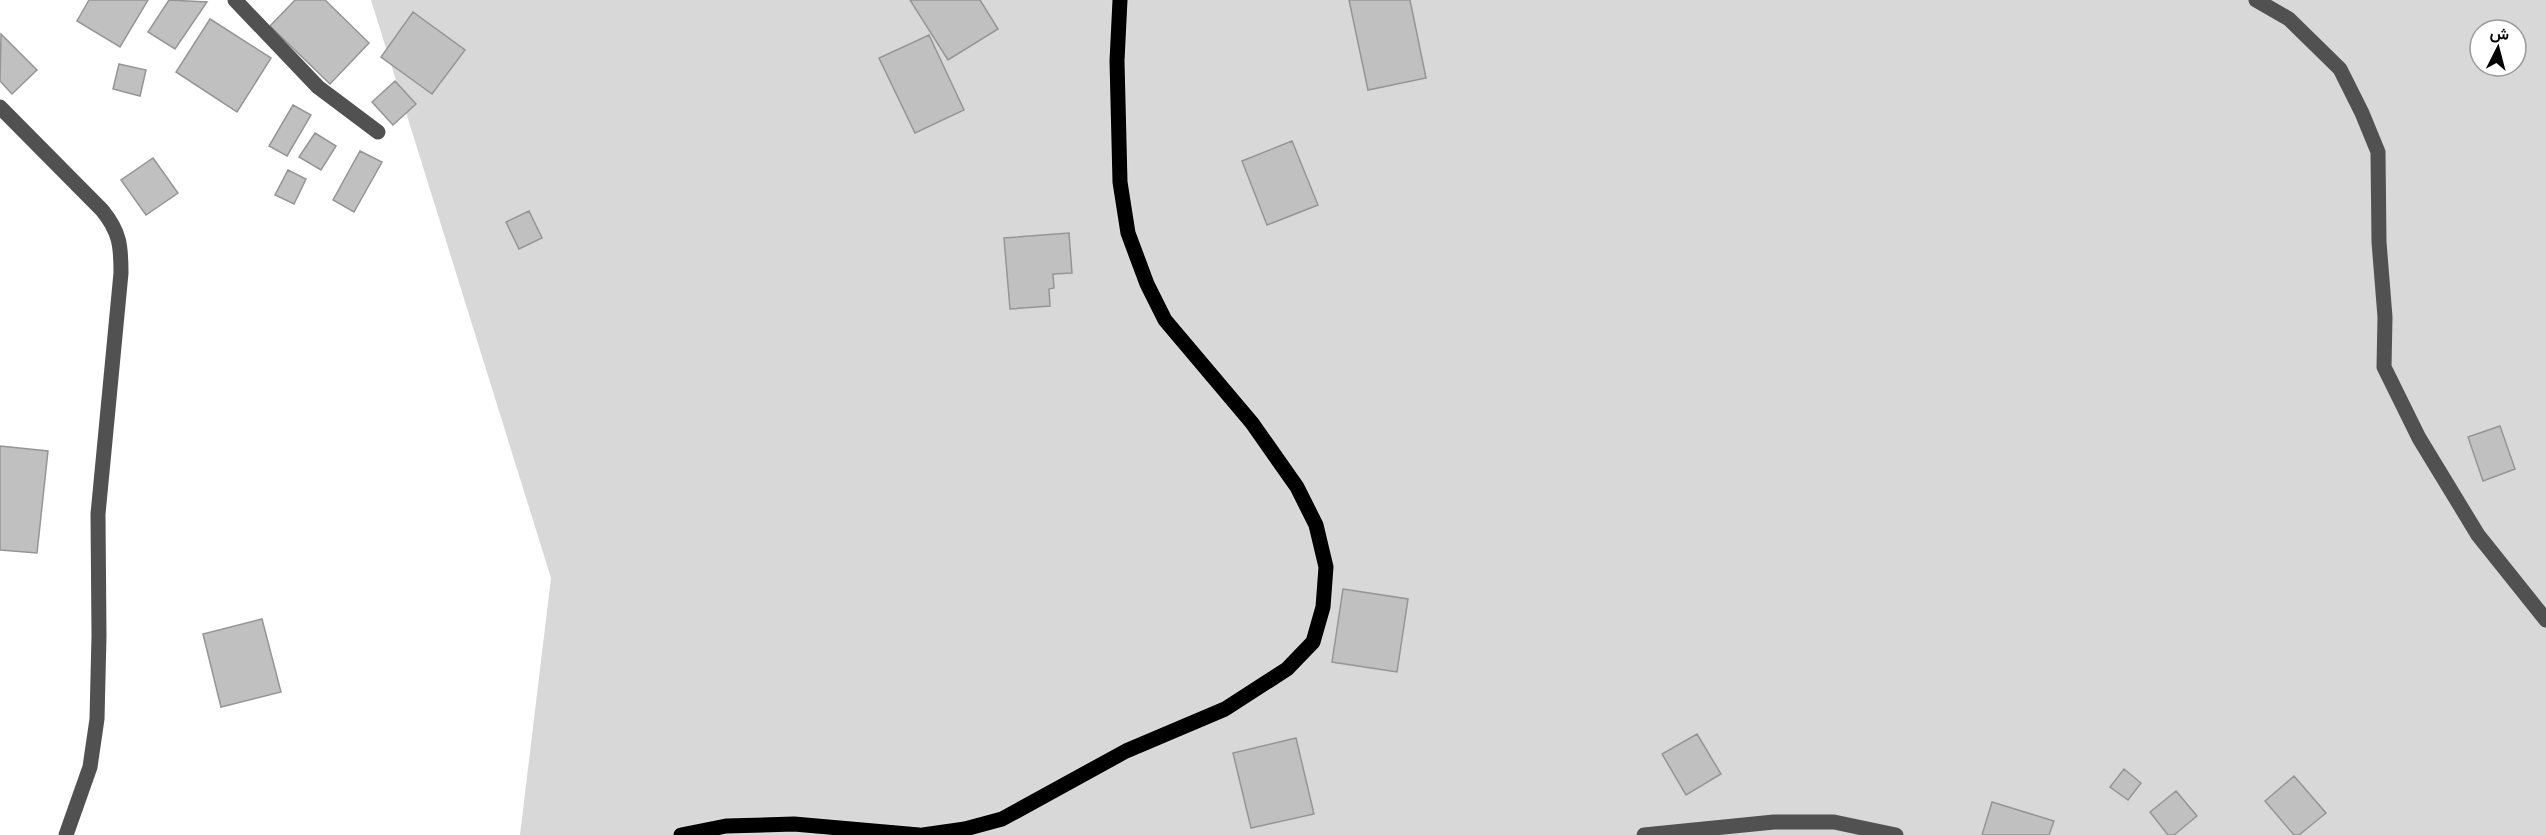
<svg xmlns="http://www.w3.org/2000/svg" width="2546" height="835" font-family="'Exo 2',Vazirmatn,sans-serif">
<rect width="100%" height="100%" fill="#fff"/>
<path fill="#d8d8d8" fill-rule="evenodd" d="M371 0H2546V835H520L551 578ZM2480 30H2516V66H2480Z"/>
<path fill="#c0c0c0" stroke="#959595" stroke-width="1.5" d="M89 0H148L120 47 77 21Z
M169 0 207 2 175 49 148 32Z
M295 0H325L369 43 330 84 270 26Z
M910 0H980L998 29 948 60Z
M1349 0H1410L1426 78 1368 90Z
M413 12 465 50 432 94 381 57Z
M210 19 271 58 237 112 176 72Z
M1 34 37 70 12 94 0 81Z
M929 35 964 110 915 133 879 58Z
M119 64 146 70 140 96 113 89Z
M395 81 416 104 393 125 372 102Z
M293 105 311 115 287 156 269 146Z
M315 133 336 146 321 170 299 157Z
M1292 141 1318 205 1267 225 1242 161Z
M360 151 382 162 354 212 333 200Z
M153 158 178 193 146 215 121 180Z
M288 170 306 179 294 204 275 195Z
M529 211 542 238 519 249 506 222Z
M1069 233 1072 273 1053 274 1054 288 1049 289 1050 306 1010 309 1004 238Z
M2500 426 2515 469 2483 481 2468 437Z
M0 446 48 451 37 553 0 550Z
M1343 589 1408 599 1397 672 1332 662Z
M262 619 281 692 221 707 203 634Z
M1697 734 1721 774 1686 795 1662 754Z
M1296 738 1314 814 1251 828 1233 753Z
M2124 769 2141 783 2128 800 2110 787Z
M2294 776 2326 813 2299 835H2294L2265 801Z
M2176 791 2197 816 2174 835H2168L2150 812Z
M1992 802 2054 821 2049 835H1982Z"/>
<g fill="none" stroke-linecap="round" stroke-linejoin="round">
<defs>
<path id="major" d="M681 835 726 826 794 824 919 835
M923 835 965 829 1002 819 1126 751 1225 709 1287 669 1313 642 1323 607 1326 567 1316 525 1297 487 1252 423 1165 320 1147 284 1128 233 1120 182 1117 61 1120 0"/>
</defs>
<use href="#major" stroke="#dbdbdb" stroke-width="18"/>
<path stroke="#515151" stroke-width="15" d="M235 0 318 87 378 132
M2256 0 2289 19 2340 69 2362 113 2378 152 2379 242 2385 317 2384 367 2419 438 2478 535 2546 620
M0 107 102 210C120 232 121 246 121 273L98 514 99 636 97 719 90 767 66 835
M1644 835 1774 822H1834L1896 835"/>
<use href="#major" stroke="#000" stroke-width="15"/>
</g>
<g transform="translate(2498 48) rotate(6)"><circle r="28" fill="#ffffff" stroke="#999999" stroke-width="1.5"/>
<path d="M0-4.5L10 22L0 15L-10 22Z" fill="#000000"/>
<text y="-9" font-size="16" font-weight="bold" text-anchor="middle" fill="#000000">ش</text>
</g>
</svg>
